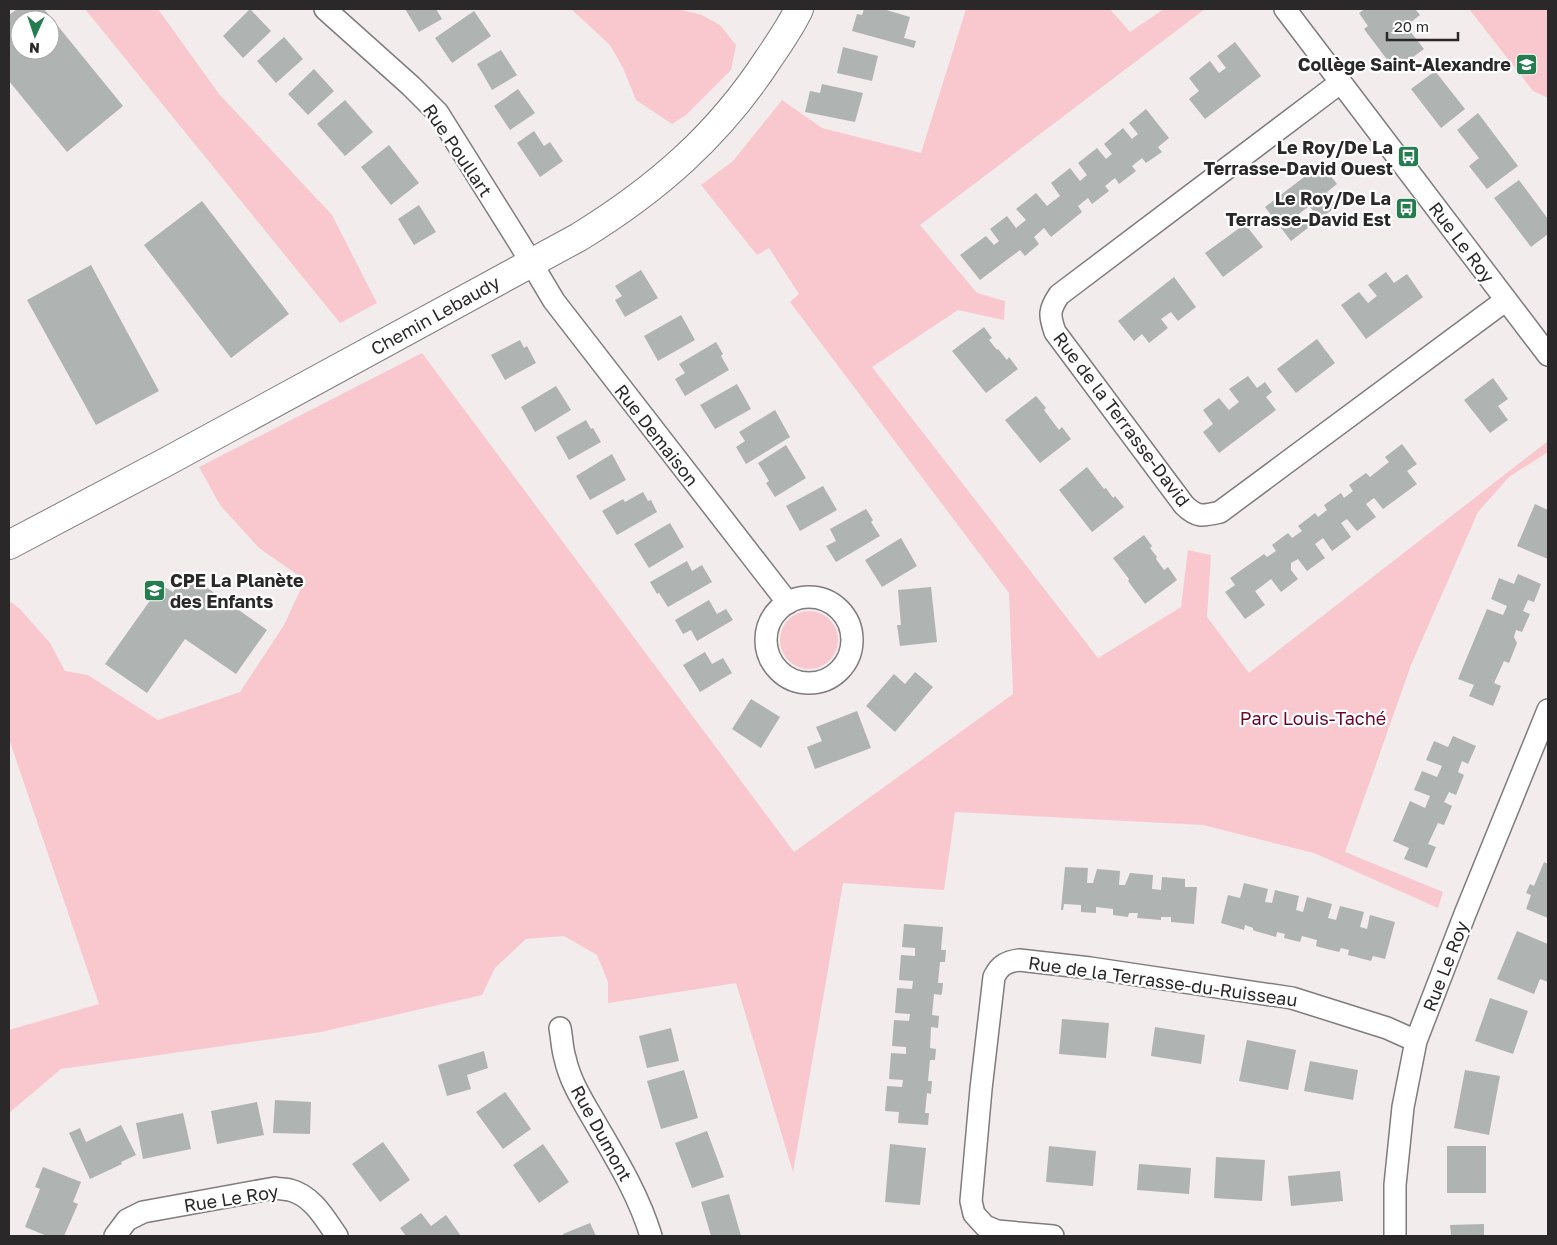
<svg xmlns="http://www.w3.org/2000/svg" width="1557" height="1245" font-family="'Golos Text',sans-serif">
<rect width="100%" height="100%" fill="#f2eced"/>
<path fill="#f9c8cf" d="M85 9H158L219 94 332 215 377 303 340 323Z
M571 9H677L702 15 720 25 736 45 731 70 686 115 672 124 636 100 623 68 610 45Z
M966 9H1110L1130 32 1164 9H1205L920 225 977 293 1005 301 1004 320 958 310 872 367 1098 658 1181 607 1188 550 1211 555 1207 617 1249 673 1548 441V452L1509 477 1478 512 1411 665 1345 852 1443 892 1438 908 1314 853 1203 825 955 812 944 890 843 883 793 1172 736 983 608 1003V982L597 955 564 936 526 939 495 968 482 995 321 1032 61 1069 9 1113V1030L99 1004 9 739V601L19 608 50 643 65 671 88 675 158 720 240 692 284 625 305 580 259 548 220 505 199 467 422 353 794 852 1013 694 1009 593 790 302 799 294 769 248 757 255 701 185 733 161 782 100 822 128 921 153Z
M1469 9H1548V98L1533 91Z
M780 640a29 29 0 1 1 58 0a29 29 0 1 1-58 0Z"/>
<path fill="#afb3b1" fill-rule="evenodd" d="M17 9H44L123 106 67 152 9 81V15ZM20 20H50V50H20Z
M250 9 271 31 243 58 223 36Z
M405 9H436L442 19 419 32Z
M864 9H883L910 17 904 38 916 41 914 48 852 31 857 14 862 15Z
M1365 9H1415L1420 15 1406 26 1424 49 1395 70 1364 29 1368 26 1359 13Z
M474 11 491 36 452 63 435 38Z
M284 37 303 59 276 83 257 61Z
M1235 42 1261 76 1205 119 1189 99 1199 91 1189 78 1210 61 1219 73 1226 68 1217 56Z
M843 47 878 56 872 81 837 73Z
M501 50 517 75 492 90 477 64Z
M314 69 334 91 308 115 288 94Z
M1435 71 1465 109 1441 128 1411 89Z
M822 84 863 93 855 122 805 112 810 91 820 93Z
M518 89 535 113 510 130 494 106Z
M345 100 373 132 345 156 317 124Z
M1146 109 1169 138 1158 147 1162 152 1146 163 1142 158 1132 166 1136 171 1119 184 1115 178 1105 186 1109 191 1092 204 1088 198 1078 206 1082 212 1051 237 1044 228 1034 237 1039 244 1025 256 1020 250 980 280 960 255 986 236 994 245 999 241 990 229 1007 216 1016 228 1026 220 1016 209 1036 193 1047 206 1052 202 1060 196 1051 183 1070 168 1080 181 1087 175 1078 163 1097 148 1106 159 1112 154 1104 144 1123 128 1132 139 1138 134 1129 123Z
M1478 113 1518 166 1487 189 1469 166 1479 158 1457 130Z
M534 131 544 146 550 142 563 161 540 177 517 143Z
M389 145 419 183 391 205 361 167Z
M1321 164 1337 184 1327 192 1337 206 1320 219 1309 206 1299 214 1309 227 1291 241 1265 207Z
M1519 180 1548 219V234L1531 247 1494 198Z
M202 201 289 314 231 358 144 245Z
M419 205 436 232 414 245 398 219Z
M1245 224 1263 247 1223 277 1205 253Z
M91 265 159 391 96 425 27 300Z
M641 270 658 298 625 317 615 300 622 296 615 286Z
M1386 272 1394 283 1407 274 1423 297 1366 339 1341 305 1359 292 1368 303 1377 296 1368 285Z
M1174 277 1196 307 1178 321 1171 312 1161 319 1168 328 1149 343 1142 334 1134 341 1118 321Z
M681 315 695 340 658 361 644 336Z
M984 327 992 338 989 340 997 350 998 349 1007 360 1009 357 1018 369 986 393 952 351Z
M1317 339 1335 363 1296 393 1277 369Z
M520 340 524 348 527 346 536 363 505 380 491 355Z
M716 342 723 354 721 356 729 370 685 396 675 379 685 373 679 364Z
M1248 376 1257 388 1265 382 1272 392 1266 397 1276 410 1219 453 1203 432 1213 424 1203 410 1219 398 1229 410 1239 402 1229 389Z
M1493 378 1508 399 1498 406 1508 420 1490 433 1464 400Z
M737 384 751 409 715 429 700 405Z
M556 386 571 410 535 432 521 407Z
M1036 396 1046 408 1044 410 1059 430 1062 427 1071 439 1040 463 1005 420Z
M775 410 790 437 746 464 736 447 745 441 739 432Z
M586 420 591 429 593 428 601 442 569 460 556 437Z
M1402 444 1417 464 1407 471 1417 484 1383 509 1374 498 1366 504 1376 517 1357 531 1347 519 1341 523 1351 537 1332 551 1323 538 1315 544 1325 558 1307 571 1298 559 1291 563V570L1298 579 1281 592 1271 579 1262 586 1255 591 1265 605 1245 619 1225 592 1235 585 1230 578 1264 554 1267 557 1276 551 1272 545 1288 533 1292 538 1302 531 1298 526 1315 513 1318 517 1327 510 1324 505 1341 493 1344 498 1353 491 1349 485 1366 473 1370 477 1389 462 1385 457Z
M786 445 806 478 775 497 766 483 769 481 758 463Z
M612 454 626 480 590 500 576 476Z
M1087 467 1104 489 1106 488 1113 498 1115 496 1124 507 1092 532 1059 490Z
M823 486 837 510 800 531 786 506Z
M643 492 648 501 651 500 657 512 617 535 602 511 623 499 625 502Z
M1535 504 1548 510V559L1517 546Z
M866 509 873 520 871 522 880 536 836 562 826 546 836 541 830 529Z
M670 523 684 547 649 568 634 544Z
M1144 535 1152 546 1150 548 1157 557 1156 559 1164 570 1168 567 1177 580 1145 604 1128 581 1129 579 1113 558Z
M901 538 917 566 882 587 865 560Z
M687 561 692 571 702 565 712 582 668 607 659 593 657 594 650 582Z
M186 573 267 630 236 674 185 639 147 693 105 664 161 585 173 592Z
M1518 574 1541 584 1534 602 1528 600 1523 611 1530 614 1522 632 1516 630 1514 637 1517 643 1509 663 1504 661 1494 683 1501 686 1493 706 1469 696 1474 685 1458 679 1487 609 1503 615 1507 606 1491 599 1499 578 1514 584Z
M931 587 937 642 900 646 897 625H901L898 590Z
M709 600 717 614 726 609 733 620 697 641 691 630 683 634 675 620Z
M705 652 712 664 723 658 732 673 700 692 683 665Z
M915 672 933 687 895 732 866 706 894 674 905 684Z
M751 699 780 717 761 748 732 729Z
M857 711 871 748 815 769 807 747 822 741 816 727Z
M1453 736 1476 746 1468 764 1462 761 1458 772 1464 775 1456 795 1449 792 1444 802 1452 806 1444 825 1438 823 1428 844 1436 847 1427 868 1404 859 1409 848 1393 841 1410 801 1425 808 1430 796 1414 790 1422 771 1437 777 1442 766 1426 760 1434 741 1448 747Z
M1544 862 1548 864V918L1526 909 1531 895 1526 893 1530 884 1534 886Z
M1065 867 1088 868 1087 883H1093L1097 869 1120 871 1119 885H1125L1130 873 1153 875 1152 889 1161 890 1162 877 1185 879V887H1197L1194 924 1171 922V917H1161V920L1137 918 1138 913H1129L1128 917 1113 915V909L1096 907V913L1081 912V905L1064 904 1063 910H1061Z
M1244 883 1268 889 1265 902 1272 903 1275 890 1299 896 1296 910 1303 912 1307 897 1332 904 1328 918 1336 920 1340 906 1364 912 1360 927 1367 929 1370 915 1395 922 1385 959 1373 956 1371 961 1348 955 1349 950 1341 948 1339 952 1319 947 1316 946 1317 940 1302 936 1300 942 1284 938 1285 934 1277 932 1276 937 1255 931 1253 930V928L1245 925 1244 930 1221 923 1228 895 1240 898Z
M904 924 943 927 941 950H946L945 962H940L938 983H943L942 993 941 995 934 994 932 1015 939 1016 938 1028 931 1027 930 1048 936 1049 935 1060H930L928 1081H932L931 1094 927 1093 925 1113H929L928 1125 898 1123 899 1112 885 1111 887 1086 902 1087 903 1080 889 1079 891 1053 906 1054V1047L892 1046 894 1020 909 1021 910 1014 895 1013 897 988 912 989 913 981 899 980 901 955 915 956V948L902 947Z
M1517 931 1548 944V982L1540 979 1534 994 1497 979Z
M1490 998 1528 1011 1513 1054 1475 1041Z
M1062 1019 1109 1023 1106 1058 1059 1054Z
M1155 1027 1205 1035 1201 1064 1151 1056Z
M671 1028 679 1061 647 1068 639 1036Z
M1247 1040 1296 1050 1288 1090 1239 1081Z
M484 1051 488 1068 467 1075 471 1089 447 1096 438 1065Z
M1310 1061 1358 1070 1353 1100 1304 1091Z
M684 1070 698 1118 661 1129 647 1081Z
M1465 1070 1500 1076 1489 1135 1454 1128Z
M505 1092 531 1129 503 1149 476 1112Z
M275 1100 311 1102 310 1134 273 1133Z
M257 1102 264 1135 217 1144 211 1111Z
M183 1113 191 1149 143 1159 136 1123Z
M121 1125 136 1155 121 1162 122 1164 90 1179 69 1133 80 1128 86 1142Z
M707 1131 724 1177 692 1188 675 1143Z
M383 1142 410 1180 380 1202 352 1164Z
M543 1144 569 1182 539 1203 513 1165Z
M890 1144 926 1148 920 1205 885 1202Z
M1049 1146 1096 1151 1093 1186 1046 1182Z
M1447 1146H1486V1193H1447Z
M1216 1157 1265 1160 1262 1201 1214 1198Z
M1139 1164 1191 1168 1189 1194 1137 1190Z
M43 1167 81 1182 73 1202 78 1204 64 1236H47L25 1227 40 1189 35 1187Z
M1340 1171 1343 1201 1291 1206 1288 1176Z
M729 1194 741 1236H711L701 1202Z
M421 1213 431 1226 446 1215 461 1236H406L400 1228Z
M590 1223 596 1236H564L563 1234Z
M1484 1224V1236H1451L1450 1225Z"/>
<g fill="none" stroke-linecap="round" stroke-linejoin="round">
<defs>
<path id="minor" d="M325 9 411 86 438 113 520 244 554 301 788 603
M1285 9 1548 355
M1341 82 1059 295C1049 310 1049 315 1055 332L1184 505C1197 518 1203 516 1220 512L1506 300
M766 640a43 43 0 1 1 86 0a43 43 0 1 1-86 0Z
M560 1028C562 1038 562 1049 565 1058 570 1082 584 1103 596 1124 617 1160 639 1196 651 1236
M115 1236 127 1220 143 1212 275 1188C280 1189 285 1189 290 1190 313 1196 325 1219 337 1236
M1053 1236 997 1231 985 1226 974 1214 971 1201 981 1089 994 977C1000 965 1006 962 1019 960L1090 968 1292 998 1387 1028 1416 1041
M1395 1236V1185L1403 1107 1416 1041 1465 914 1548 710"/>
<path id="tertiary" d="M9 545 166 462 579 237C657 189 719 135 769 58 780 42 791 26 799 9"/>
</defs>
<use href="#minor" stroke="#807b7c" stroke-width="24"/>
<use href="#tertiary" stroke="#807b7c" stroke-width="30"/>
<use href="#minor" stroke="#fff" stroke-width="21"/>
<use href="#tertiary" stroke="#fff" stroke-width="28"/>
</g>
<defs>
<symbol id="school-square" viewBox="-11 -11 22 22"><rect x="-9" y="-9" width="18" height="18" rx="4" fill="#257c4f" stroke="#fff"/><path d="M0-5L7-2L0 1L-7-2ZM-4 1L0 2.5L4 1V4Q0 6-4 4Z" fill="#fff"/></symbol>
<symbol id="bus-square" viewBox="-11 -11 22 22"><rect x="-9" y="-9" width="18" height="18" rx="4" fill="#257c4f" stroke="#fff"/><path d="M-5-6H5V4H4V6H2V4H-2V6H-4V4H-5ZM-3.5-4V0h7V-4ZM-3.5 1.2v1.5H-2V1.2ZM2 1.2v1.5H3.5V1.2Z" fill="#fff"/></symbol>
</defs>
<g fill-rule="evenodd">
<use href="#school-square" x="1514" y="52" width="25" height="25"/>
<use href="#bus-square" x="1396" y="144" width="25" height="25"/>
<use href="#bus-square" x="1394" y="196" width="25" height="25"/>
<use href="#school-square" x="142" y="578" width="25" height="25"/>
</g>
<g text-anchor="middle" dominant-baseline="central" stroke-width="4.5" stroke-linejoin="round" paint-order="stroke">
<g font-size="18" font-weight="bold" fill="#2a2829" stroke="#fff" text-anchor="end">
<text x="1511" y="64">Collège Saint-Alexandre</text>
<text x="1393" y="147">Le Roy/De La<tspan x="1393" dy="21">Terrasse-David Ouest</tspan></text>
<text x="1391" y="198">Le Roy/De La<tspan x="1391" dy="21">Terrasse-David Est</tspan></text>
<text x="170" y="580" text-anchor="start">CPE La Planète<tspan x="170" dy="21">des Enfants</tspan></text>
</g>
<g font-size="18" fill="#2a2829" stroke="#fff">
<text transform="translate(458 150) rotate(56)">Rue Poullart</text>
<text transform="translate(1462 242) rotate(53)">Rue Le Roy</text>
<text transform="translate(435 315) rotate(-29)">Chemin Lebaudy</text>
<text transform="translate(1122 419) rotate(53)">Rue de la Terrasse-David</text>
<text transform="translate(657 435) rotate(52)">Rue Demaison</text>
<text transform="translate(1445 966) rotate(-69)">Rue Le Roy</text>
<text transform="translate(1163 981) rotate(8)">Rue de la Terrasse-du-Ruisseau</text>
<text transform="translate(602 1133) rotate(61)">Rue Dumont</text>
<text transform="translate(231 1198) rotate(-9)">Rue Le Roy</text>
</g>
<g font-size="18" fill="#6c072b" stroke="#fff">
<text x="1313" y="718">Parc Louis-Taché</text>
</g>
</g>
<rect width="1557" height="1245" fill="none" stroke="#2a2829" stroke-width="20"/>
<g transform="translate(35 35) rotate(183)"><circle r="24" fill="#ffffff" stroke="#aaa9a9"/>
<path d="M0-4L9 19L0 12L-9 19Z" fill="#257c4f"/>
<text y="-8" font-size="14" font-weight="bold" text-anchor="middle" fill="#2a2829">N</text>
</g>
<path d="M1387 32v8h71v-8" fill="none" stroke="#2a2829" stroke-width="2.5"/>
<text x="1394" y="32" font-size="15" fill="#2a2829" stroke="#ffffff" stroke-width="4" paint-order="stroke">20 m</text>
</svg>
